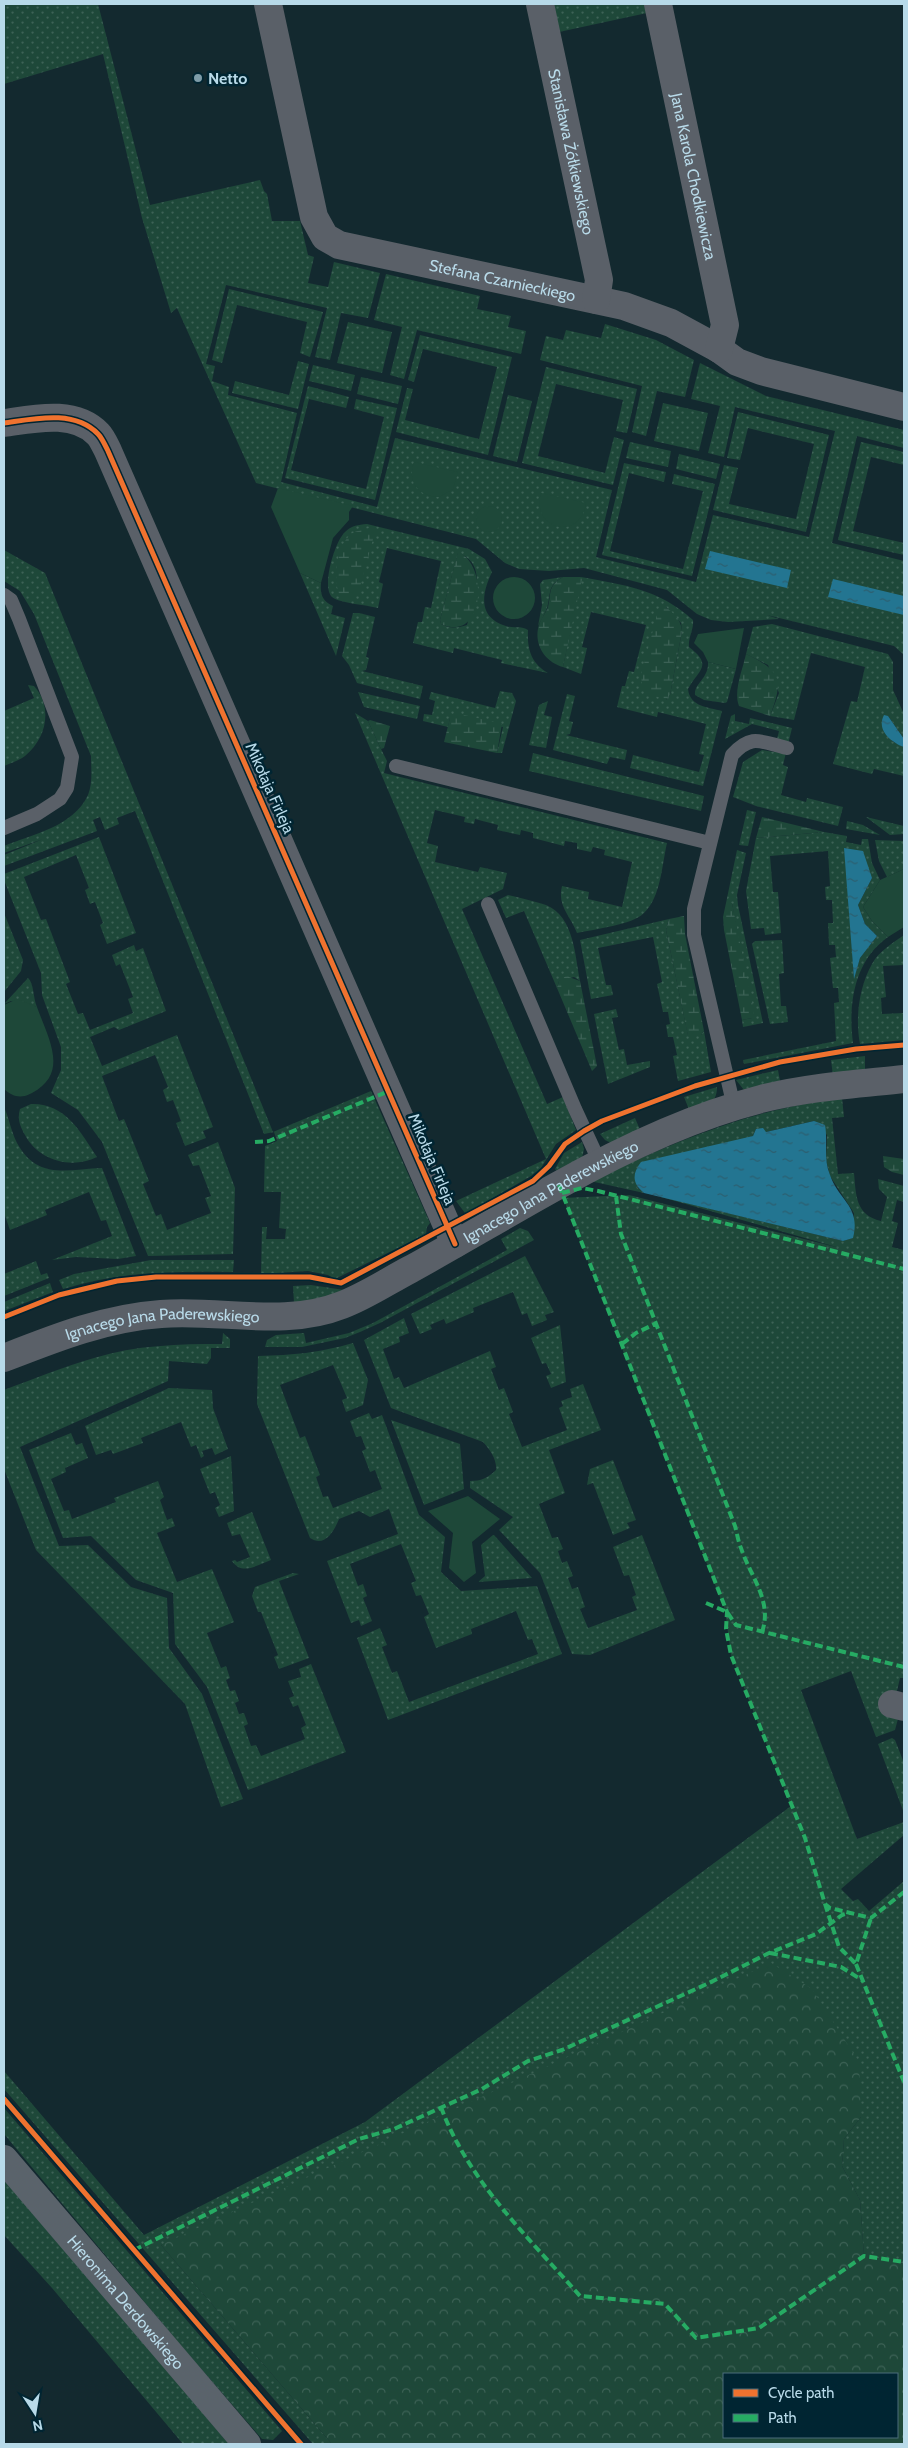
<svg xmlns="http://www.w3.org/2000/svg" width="908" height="2448" font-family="Cabin,sans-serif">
<defs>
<pattern id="grass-dots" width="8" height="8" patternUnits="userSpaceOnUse" patternTransform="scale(1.25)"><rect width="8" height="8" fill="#1e4839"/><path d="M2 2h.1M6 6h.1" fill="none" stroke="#3d6256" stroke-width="1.8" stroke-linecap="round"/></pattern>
<pattern id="forest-crowns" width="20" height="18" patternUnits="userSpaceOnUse" patternTransform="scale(1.25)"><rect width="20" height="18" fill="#1e4839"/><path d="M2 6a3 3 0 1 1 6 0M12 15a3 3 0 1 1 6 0" fill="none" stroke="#3d6256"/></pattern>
<pattern id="wetland-marsh" width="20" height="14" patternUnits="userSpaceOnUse" patternTransform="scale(1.25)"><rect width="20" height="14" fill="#1e4839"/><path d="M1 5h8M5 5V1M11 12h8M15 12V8" fill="none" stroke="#3d6256"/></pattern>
<pattern id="water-ripples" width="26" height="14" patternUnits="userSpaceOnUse" patternTransform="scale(1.25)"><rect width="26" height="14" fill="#237591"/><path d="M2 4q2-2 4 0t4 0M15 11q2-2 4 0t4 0" fill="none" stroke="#2c5e6f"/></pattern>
</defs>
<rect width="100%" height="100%" fill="#13292f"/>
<path fill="url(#grass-dots)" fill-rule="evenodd" d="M4 4H98L150 205 260 180 264 191 267 194 272 221H300L308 255 314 257 308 283 328 287 334 262 380 273 368 318 341 313 330 360 315 357 327 308 226 285 206 364 215 366 212 381 229 387 228 395 297 413 281 482 377 507 395 438 612 490 596 557 696 582 713 515 809 537 835 431 735 407 724 457 708 453 720 406 691 399 700 363 766 396 904 430V448L857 436 832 543 904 561V655L894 646 767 615 779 619 728 622 711 620 697 614 667 590 584 568 549 571 519 569 505 563 476 539 256 483 177 308 171 313 142 218 103 54 4 84Z
M553 4H645L647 13 559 32Z
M386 274 480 296 477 309 511 316 508 327 526 331 521 354 417 330 404 379 390 375 402 327 374 320Z
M229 289 323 312 310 357 300 353 307 322 237 305 222 363 212 360Z
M348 322 392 332 382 373 337 363Z
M605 324 656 340 694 360 685 397 657 391 646 436 632 432 642 386 540 360 546 336 563 340 566 330 601 338Z
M420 335 512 357 488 455 396 432 407 388 413 389 405 420 479 439 497 367 423 349 414 382 408 380Z
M298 361 309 364 298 409 232 393 235 381 289 395Z
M313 365 355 375 351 391 309 381Z
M546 367 637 389 627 433 616 431 623 400 556 384 538 456 605 473 614 437 624 440 613 485 522 463Z
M361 377 402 386 398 404 357 394Z
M308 386 349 397 346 408 309 399 291 470 366 489 384 417 354 409 356 399 397 408 375 500 285 478Z
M508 395 532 401 517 462 493 456Z
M663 403 708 413 699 451 654 441Z
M738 412 829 435 806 532 713 510 724 465 738 468 729 504 796 519 814 444 748 428 740 460 727 458Z
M630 442 671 451 668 467 626 458Z
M861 442 904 452V465L871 457 853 531 904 543V555L838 540Z
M679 454 720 464 716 479 676 469Z
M624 463 666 472 664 482 629 473 610 551 683 569 703 491 672 484 674 474 715 484 692 576 602 555Z
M367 524 469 549 485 559 492 572C482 593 477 617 506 626 514 629 520 625 528 630 527 649 531 663 548 673L501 663 502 660 454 648 453 653 413 643 418 622H422L425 607 431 608 441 561 387 548 379 582 383 584 378 608C367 605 338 603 332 597 321 587 335 541 345 532 352 525 358 525 367 524ZM458 553C490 564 473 602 467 625 458 628 450 629 441 624L440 620Z
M4 550 45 573 273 1132 371 1091 430 1223 427 1227 426 1234 335 1279 328 1275 308 1271 261 1274 262 1227H267L266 1239H285L286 1229 279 1228 281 1192H264L265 1146 277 1141 274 1132 264 1134 135 811 117 818 119 824 105 830 100 817 93 820 97 831 4 866V855L43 839 4 853V846C33 834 73 827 88 795 93 783 91 768 91 756L34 614 20 591 4 581Z
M300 573 321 583C320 594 322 601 333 606L331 614 345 618 336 656Z
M563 577C546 587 552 592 547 608 545 614 541 620 538 626L542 605 540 584 543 580Z
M581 577C627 586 657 588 693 620 694 630 688 637 689 647 714 666 698 670 688 689 690 707 708 707 722 711L703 786 630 768 633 755 699 772 704 755 699 754 706 724 658 712 657 717 617 707 622 686H625L629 671 634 672 646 625 591 612 582 647 587 648 581 674 563 667ZM666 607 681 623 682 631 670 695 666 700Z
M353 613H359L375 617 366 657 369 658 366 670 362 671 423 686 420 699 357 683 349 665 342 656Z
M772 624 888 654 893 662V690L904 714V739L888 716 892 741 904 747V776L874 769 872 774 833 764 851 701 857 702 865 667 811 653 794 720 770 716 779 693 768 665 746 654 753 627Z
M708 662 736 669 727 702 725 703 704 700 695 695C694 683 709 679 708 662Z
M28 685 34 686C53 707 47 738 25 756 20 760 11 763 4 766V711L34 698Z
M500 691 512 693 516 701 502 753H497L503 727 450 718 448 727 423 721 424 714 432 715 435 701 429 699 431 692 495 708Z
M358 692 420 706 417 719 364 707Z
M567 694 575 696 569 721 573 722 570 734 566 735 627 750 625 760 610 757 607 764 553 750Z
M548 701 544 715 552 717 546 748 529 745 539 705Z
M355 713 368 721 381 749 387 761 384 773 667 843C662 864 661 897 644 913 632 925 595 929 577 933 570 915 557 906 562 886L589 892 588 899 622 907 632 862 604 855 605 850 593 847 591 852 577 849V843L565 841 564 846 533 838V833L521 830 520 835 497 830 498 825 475 819 474 824 464 822 465 817 435 810 427 843 438 846 435 862 478 872 480 867 507 873 503 889 462 909 547 1104 563 1097 576 1130 556 1144 541 1168 531 1176 470 1211 465 1213 456 1201 546 1159Z
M735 714V721L749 724 750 718 792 728 783 765 788 767 781 795 806 802 807 798 843 807 838 826 756 806 733 797 743 762 762 750 774 752 779 731 752 724 725 739 731 716Z
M533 753 704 796 701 811 529 771Z
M747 810 756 812 748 846 739 845Z
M866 817 904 826V834L890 835Z
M847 821 863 825 880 835 846 829Z
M824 832 847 836 846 842 861 845 862 839H868L872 863 880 880 863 907 872 921 888 937C854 961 848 1004 853 1043L744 1064 743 1060 836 1041 834 1003 839 1002 838 988H833L830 958 836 957 835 945H829L828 923H833L832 900H826L825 887 830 886 828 851 770 856 773 892H778L781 933 765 935 764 928 751 929 746 891 756 838ZM845 848 872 878 858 905 865 924 877 936 860 958 854 977Z
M99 837 136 933 107 944 100 925 103 923 95 902 90 904 85 890 89 888 76 855 24 877 41 920 46 919 70 982 66 984 78 1014 83 1013 90 1030 133 1013 128 999 133 997 120 964 116 966 112 955 134 945 136 951 143 948 166 1011 119 1030 114 1027 90 1037 102 1066 177 1035 213 1127 203 1131 206 1138 185 1146 176 1123 181 1121 173 1100 167 1102 163 1090 168 1087 155 1055 102 1076 119 1121 124 1119 149 1181 143 1184 156 1216 161 1214 167 1230 211 1213 205 1198 211 1196 199 1165 193 1166 188 1155 218 1142 235 1188 233 1254 148 1256 102 1142 78 1110 51 1093 61 1070V1047L42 995 41 973 4 880V874Z
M875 840 904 841V869L887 877 879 861Z
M737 850 746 853 737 895 738 905 763 1023 743 1027 742 1020 752 1018 732 903H726Z
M508 895C521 898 534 901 546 905 574 916 575 956 580 981L574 977 559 981 557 988 524 911 506 918 498 900Z
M4 913 23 960 21 971 4 992Z
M669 919 666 930 688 1035H701L704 1031 711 1072 678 1081 673 1056 677 1055 673 1037H668L666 1025 670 1024 668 1012H663L657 984 662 982 653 937 598 948 606 985H611L613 995 591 999 580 940Z
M904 935V965L883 966 886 997 881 998 882 1014 904 1013V1040L860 1044C855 1018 859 987 872 964 879 951 893 943 904 935Z
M782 940 784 973 779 974 781 1006H786L788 1022 770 1024 752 944 755 941Z
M28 978C34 983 33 998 37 1007L11 1001 4 1004Z
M616 1009 618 1017 612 1018 619 1050 624 1049 627 1065 650 1061V1067L608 1084 594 1014Z
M865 1056V1073L833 1076 831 1060Z
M778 1070 781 1086 744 1090 736 1080Z
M717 1087C717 1105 705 1107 690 1112L684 1097Z
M842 1098 844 1117 832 1118 838 1174 854 1173C856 1194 855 1215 881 1221L887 1197 879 1189 878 1179 904 1186V1202L897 1200 892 1221 898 1223 892 1247 904 1250V1678H900L896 1695 899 1715 895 1730 876 1737 851 1671 801 1690 857 1839 904 1822V1835L841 1889 853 1901 858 1899 869 1911 904 1881V2264L864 2256 860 2200 842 2166 844 2139 861 2117 161 2245 332 2444H313L4 2089V2071L144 2235 365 2122 791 1806 731 1655 725 1610 563 1198 629 1195 840 1248 654 1195 843 1241 852 1238 854 1213 830 1176 826 1160 827 1135 814 1121 766 1132 756 1129 753 1136 637 1187 644 1193 590 1181C675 1142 747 1110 842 1098Z
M31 1104C65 1103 80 1131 97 1157 71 1170 38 1160 25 1135 20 1126 17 1119 20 1109Z
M4 1107C9 1118 11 1131 17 1143 38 1181 68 1169 102 1168L136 1256 118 1259 76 1257 52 1260 112 1236 106 1220 101 1221 89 1192 45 1210 47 1215 10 1230 4 1213Z
M635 1118 641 1132 613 1144 605 1140 600 1134Z
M582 1142 584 1149 582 1158 557 1172 555 1169 564 1153Z
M520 1228 528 1231 534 1240 380 1323 360 1332 345 1338 302 1347H265L267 1340 276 1335 304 1333 306 1343 349 1333 373 1323 507 1250 501 1239Z
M525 1256 554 1312 545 1315 547 1320 532 1326 527 1313 522 1315 513 1292 473 1308 474 1312 446 1324 444 1319 430 1325 432 1329 420 1334 411 1314Z
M151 1260H234L233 1272C175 1271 120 1271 63 1289L59 1280 74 1274Z
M36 1261 41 1275 47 1273 49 1278 4 1296V1274Z
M50 1283 53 1292 4 1311V1302Z
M311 1285 344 1290 327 1297 294 1303 293 1286Z
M404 1318 409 1333 399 1337 400 1342 383 1349 394 1379 399 1377 404 1388 490 1351 496 1367 491 1369 499 1390 504 1388 513 1412 509 1414 522 1447 567 1430 559 1408 563 1406 561 1401 572 1397 570 1389 583 1384 601 1430 549 1450 565 1493 539 1504 552 1538 558 1537 563 1549 558 1551 562 1563 567 1561 573 1576 568 1578 572 1589 578 1587 585 1607 580 1609 588 1628 637 1610 632 1597 636 1595 629 1575 624 1576 613 1547 642 1535 675 1620 590 1655 572 1654 540 1573 499 1530 513 1517 470 1488V1481C481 1481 488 1478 496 1470 497 1459 490 1450 483 1442L391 1408 364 1340Z
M560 1325 566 1382 551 1388 546 1376 551 1374 546 1363 542 1364 531 1338Z
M223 1333 230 1339V1348H211V1358L207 1364 169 1361 168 1381 20 1447 59 1546 88 1545 131 1587 167 1598 169 1648 202 1694 243 1799 221 1807 185 1704 36 1550 4 1469V1390C33 1379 63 1367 94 1358 136 1345 179 1344 222 1344Z
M353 1343 368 1380 363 1405 346 1412 342 1400 347 1398 333 1365 280 1385 300 1438 305 1436 320 1475 316 1477 323 1497 328 1496 333 1508 382 1489 375 1470 370 1472 362 1451 366 1449 361 1436 356 1437 350 1421 369 1413 372 1419 382 1415 419 1515 445 1537 441 1572 461 1591 537 1586 562 1654 388 1720 357 1638 380 1628 387 1645 382 1647 392 1673 397 1671 409 1702 538 1654 532 1639 528 1640 516 1611 471 1629 472 1634 436 1648 424 1617 429 1614 421 1595 416 1596 411 1583 416 1581 401 1544 350 1564 358 1586 363 1584 367 1596 363 1598 372 1621 361 1626 359 1620 351 1623 327 1561 398 1534 389 1509 370 1517 359 1511 339 1519C334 1531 325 1548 310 1538L257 1404 258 1356C294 1355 318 1353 353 1343Z
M169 1388 212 1390 213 1408 228 1449 215 1455 212 1448 202 1451 204 1456 201 1458 196 1445 191 1447 181 1422 141 1438 143 1443 113 1454 111 1450 96 1455 85 1426Z
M391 1420 460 1444 464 1489 424 1505Z
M71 1433 76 1445 82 1443 88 1458 65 1468 66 1472 51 1479 64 1511 69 1510 72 1519 116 1502 114 1498 158 1481 164 1497 160 1500 167 1520 172 1518 175 1526 157 1533 177 1582 212 1569 234 1622 207 1633 221 1668 226 1666 230 1678 226 1680 230 1691 235 1690 239 1701 235 1703 239 1714 244 1713 248 1724 244 1726 251 1746 256 1745 261 1756 305 1739 301 1728 306 1725 298 1705 293 1707 289 1698 294 1696 288 1681 301 1677 299 1669 311 1664 346 1752 248 1790 207 1687 175 1644 173 1593 136 1580 91 1536 63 1538 29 1450Z
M231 1456 234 1511 219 1517 215 1508 220 1505 215 1492 210 1494 200 1469Z
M613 1460 636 1520 627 1523 630 1528 613 1535 593 1483 587 1485 590 1469Z
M252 1512 271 1560C257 1565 242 1576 232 1561L235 1560 237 1562 250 1557 240 1534 232 1536 227 1523Z
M493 1535H494L532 1578 478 1582 485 1576 481 1545Z
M293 1573 299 1574 279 1581 309 1658 279 1669 274 1657 278 1655 261 1612H258L252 1596 255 1587Z
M892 1738 895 1740 904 1763V1813L878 1744Z
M4 2108 282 2431 273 2440 262 2439 183 2348 4 2134Z
M4 2180 229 2444H183L52 2288 4 2235Z"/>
<path fill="url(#forest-crowns)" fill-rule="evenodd" d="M771 1963 812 1989 859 2062 861 2117 844 2139 842 2166 860 2200 864 2255 904 2264V2444H332L161 2245ZM724 2374H897V2437H724Z"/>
<path fill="url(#wetland-marsh)" d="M369 528 375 530V532L358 594 349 600 340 598C333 580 335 548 351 534 355 531 363 530 369 528Z
M458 552C489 564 485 644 441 624L440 620Z
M563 577H581L582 579 563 667C545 662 533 644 539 625 541 618 546 613 548 607 552 591 547 587 563 577Z
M660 604C671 610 681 618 682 631L670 695 666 700 647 693 642 684 641 675Z
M746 654C781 671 784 679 770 716L739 706C733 691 743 669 746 654Z
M456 713 502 724 497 753 444 742 450 718Z
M370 720 390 726 384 748 381 749 368 721Z
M762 817 824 832 756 838Z
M726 903H732L754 1012 752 1018 742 1020 724 930 723 917Z
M684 916 685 934 704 1031 701 1035 688 1036 666 930 669 919Z
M566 976 580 981 597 1066 592 1071 557 988 559 981Z
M883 1156 904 1159V1175L892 1172 884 1167Z"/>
<path fill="#1e4839" d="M414 462 458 472 453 489 439 497C418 496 407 482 414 462Z
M278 488 353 506 349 512V520L333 538 321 583 300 573 271 507Z
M541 493 586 503C581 542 530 530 541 493Z
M476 519a13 13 0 1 1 26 0a13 13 0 1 1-26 0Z
M493 598a21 21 0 1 1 42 0a21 21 0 1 1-42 0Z
M744 628 736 669 708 662 703 652 694 643 698 634Z
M904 869V927L888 937 872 921 863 907 880 880Z
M17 999 37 1007C48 1038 70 1073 32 1093 21 1099 13 1097 4 1089V1005Z
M468 1496 500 1519 472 1542 476 1573 464 1582 449 1568 453 1533 428 1511Z"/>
<path fill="url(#water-ripples)" d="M710 551 791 570 787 588 705 569Z
M833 579 904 596V615L828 597Z
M884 715 888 716 904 739V747C891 742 876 730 884 715Z
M844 848 863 851 872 878 858 905 865 924 877 936 860 958 854 979Z
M814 1121 825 1125C828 1141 823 1158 830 1175 839 1201 861 1206 853 1238L843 1241 644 1193C632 1183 632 1174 641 1162L753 1136 756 1129 763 1128 766 1132Z"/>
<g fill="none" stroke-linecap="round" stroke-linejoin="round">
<path stroke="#5a6068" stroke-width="14" d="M4 595 11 600 19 619 72 757 67 788 60 799 37 814 4 828
M396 766 710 843
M488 904 575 1109 600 1163
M734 1107 694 935V909L732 755C752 733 761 742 787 748"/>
<g stroke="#5a6068" stroke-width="28">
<path id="s1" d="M268 4 314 217 325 237 339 245 624 306 671 323 719 349 737 362 761 371 904 407"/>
<path id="s2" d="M540 4 599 280 596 300"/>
<path id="s3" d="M658 4 725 325 719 349"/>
<path d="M4 423C33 419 74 409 98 434 102 438 105 445 108 451L455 1244"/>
<path id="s4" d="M4 1358C55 1338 105 1318 161 1314 221 1309 284 1328 342 1305 366 1296 388 1281 411 1269 460 1242 508 1213 557 1186 621 1150 690 1117 761 1099 808 1087 857 1084 904 1079"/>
<path d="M892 1704 904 1707"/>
</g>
<path stroke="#5a636b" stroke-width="28" id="s5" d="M4 2159 247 2444"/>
<path stroke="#26ab63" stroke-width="4" stroke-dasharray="8 4" stroke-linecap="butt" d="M255 1142 269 1141 389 1091
M559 1185 727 1612 726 1629 731 1655 805 1838 825 1904 830 1908 871 1918 904 1892
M562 1193 582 1188 598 1191 904 1269
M616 1196 621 1234 735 1526C737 1533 738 1541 741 1548 750 1576 773 1601 762 1632
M622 1344 636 1333 657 1323
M706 1603 727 1612 736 1625 904 1667
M825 1904 839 1947 856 1964 871 1918
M770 1953 841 1967 862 1980
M856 1964 904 2082
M441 2107C468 2181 529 2238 580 2296L665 2304 696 2338 759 2328 864 2256 904 2262
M134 2250 359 2139 394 2129 482 2089 528 2061 562 2050 709 1983 769 1953 816 1934 842 1915 849 1913"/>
<defs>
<path id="cycleway" d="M4 423C33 419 74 409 98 434 102 438 105 445 108 451L455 1244
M4 1317 59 1295 117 1281 156 1277H310L341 1283 533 1181 549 1166 565 1144 584 1131 602 1121 695 1086 780 1062 856 1049 904 1045
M4 2099 301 2444"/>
</defs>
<use href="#cycleway" stroke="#002532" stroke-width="8"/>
<use href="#cycleway" stroke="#ef722f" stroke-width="5"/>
</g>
<circle fill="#7e9ca8" stroke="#002532" stroke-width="2" cx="198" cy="78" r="5"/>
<g text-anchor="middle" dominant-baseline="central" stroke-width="5" stroke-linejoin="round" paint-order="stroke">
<g font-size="16" font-weight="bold" fill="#b8dae9" stroke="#002532" text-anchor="start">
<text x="208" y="78">Netto</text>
</g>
<g font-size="16" fill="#b8dae9" stroke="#002532">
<text stroke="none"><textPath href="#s2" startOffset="151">Stanisława Żółkiewskiego</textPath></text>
<text stroke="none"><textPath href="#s3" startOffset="176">Jana Karola Chodkiewicza</textPath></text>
<text stroke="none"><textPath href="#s1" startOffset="424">Stefana Czarnieckiego</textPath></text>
<text transform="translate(270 788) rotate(66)">Mikołaja Firleja</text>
<text transform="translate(432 1159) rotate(67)">Mikołaja Firleja</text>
<text stroke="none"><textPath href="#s4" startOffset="584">Ignacego Jana Paderewskiego</textPath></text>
<text stroke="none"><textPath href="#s4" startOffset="164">Ignacego Jana Paderewskiego</textPath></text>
<text stroke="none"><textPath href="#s5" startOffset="188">Hieronima Derdowskiego</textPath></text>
</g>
</g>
<rect width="908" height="2448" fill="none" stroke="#b8dae9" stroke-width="10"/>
<rect x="723" y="2373" width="175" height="65" fill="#002532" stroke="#4a6d7b"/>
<rect x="733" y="2389" width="25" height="8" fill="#ef722f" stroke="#4a6d7b"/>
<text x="768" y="2398" font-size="15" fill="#b8dae9">Cycle path</text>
<rect x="733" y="2414" width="25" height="8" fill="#26ab63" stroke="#4a6d7b"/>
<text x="768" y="2423" font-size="15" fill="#b8dae9">Path</text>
<g transform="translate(35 2413) rotate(168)" stroke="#002532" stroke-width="4" paint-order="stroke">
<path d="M0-4L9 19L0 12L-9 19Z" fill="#b8dae9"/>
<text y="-8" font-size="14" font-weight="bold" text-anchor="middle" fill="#b8dae9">N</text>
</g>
</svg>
